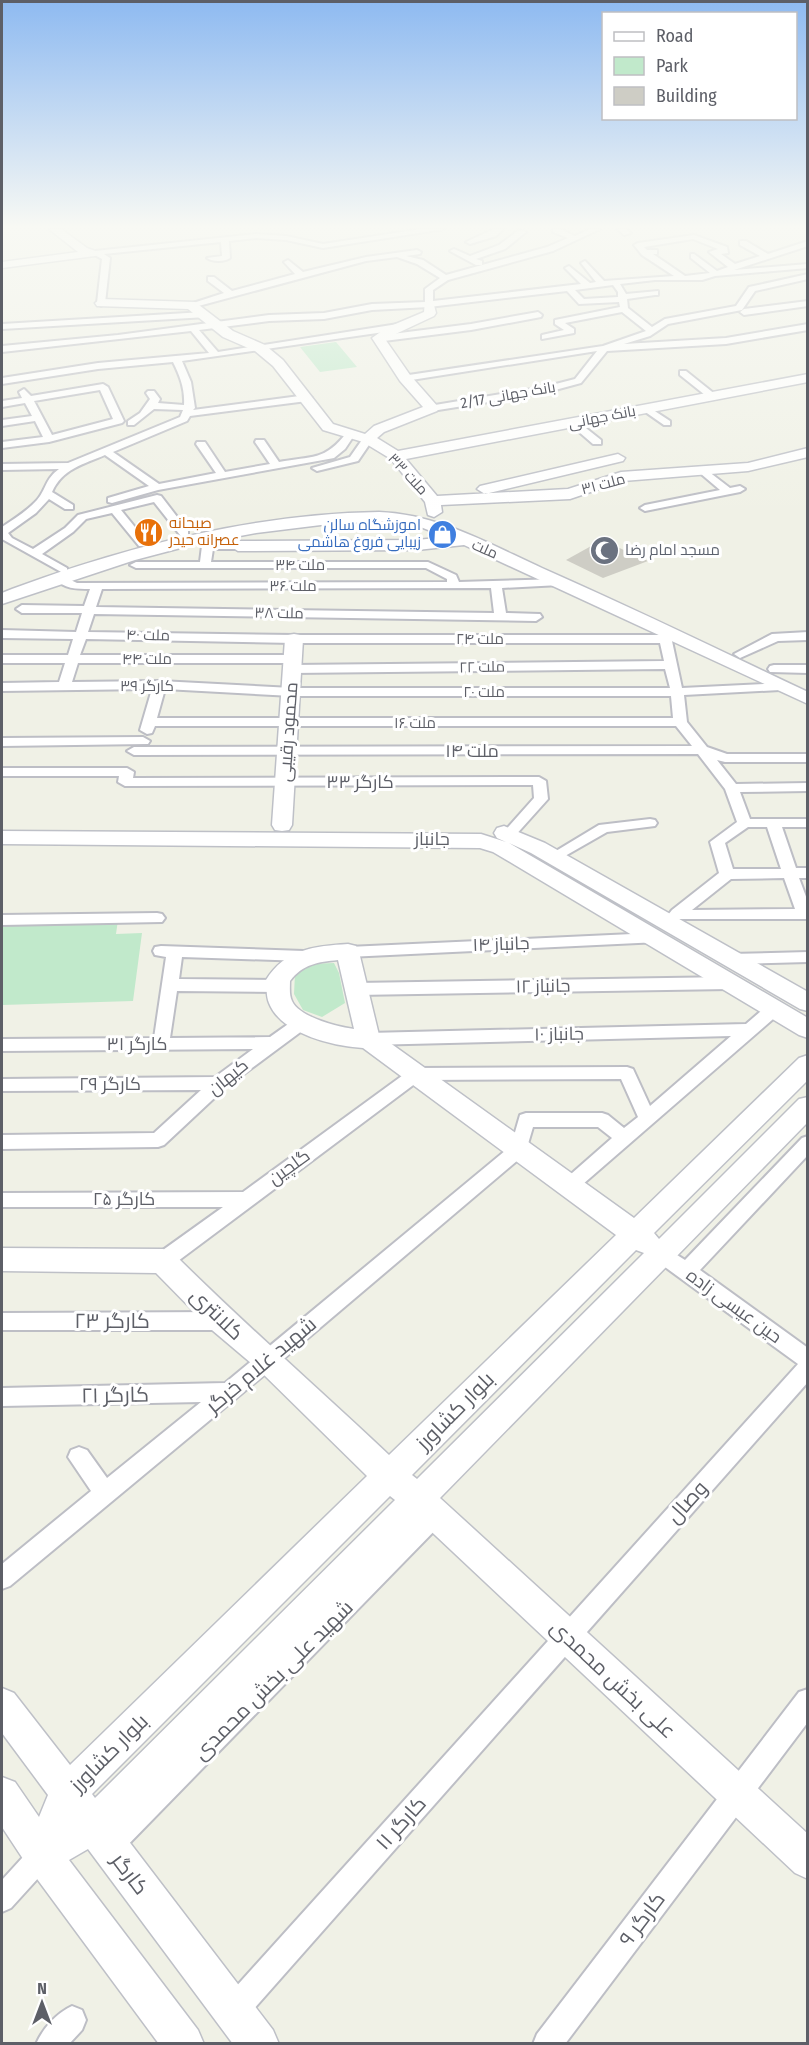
<svg xmlns="http://www.w3.org/2000/svg" width="809" height="2045" font-family="'Fira Sans Condensed',Cairo,sans-serif">
<rect width="100%" height="100%" fill="#f0f1e6"/>
<path fill="#c1e9cb" d="M336 342 357 367 320 372 300 347Z
M118 920 116 934 142 933 133 1001 2 1005V923Z
M334 963 339 973 345 1003 322 1017 303 1010 294 994 295 974 306 964Z"/>
<path fill="#cecdc5" d="M602 540 648 561 603 578 566 560Z"/>
<g fill="none" stroke-linecap="round" stroke-linejoin="round">
<defs>
<path id="street" d="M421 229H444L323 248 286 240 256 238 229 241 230 258C225 262 212 262 207 258L222 256 221 242 104 254 110 258 105 303 101 306 97 303 102 259 91 253 95 251 256 234 286 236 323 244Z
M494 229H503L496 236 470 244 466 242Z
M553 229H560L575 236 590 229H600L553 251 448 280 433 290V301L581 284 565 268 569 266 590 283 596 282 581 263 585 261 604 281 674 276 642 255 634 245 638 243 694 235 727 247 728 253 721 254 735 264 760 256 740 245V241H746L768 254 808 241V246L734 270 808 264V268L715 276 702 280H655L620 284 626 294 658 291V295H655L627 299 628 308 652 327 665 319 736 306 749 287 808 274V279L755 291 742 310 668 324 650 336 624 344 726 338 808 324V330L726 344 607 351 581 383 544 393 432 411 429 410V406L544 387 575 379 597 351 405 381 400 378 402 376 603 346 646 331 622 312 565 323 574 329V333L542 339V335L564 330 555 324V320L620 307 619 302 579 304 567 291 429 307 372 310 324 319 269 321 199 330 218 352 398 324 402 327 398 330 182 361 191 382 195 408 193 410 307 395 312 398 307 401 190 416 187 421 113 452 159 484 216 473 196 444 197 442H205L225 472 270 464 255 442 256 440H264L279 462C311 456 326 461 347 432H353L355 434 345 449 334 458 158 490 112 503 108 502V498L149 486 105 455C84 464 62 469 52 492L73 505V509H65L49 499 36 513 8 533 12 538 33 549 65 528 78 515 157 495 161 496 188 531V535H180L154 502 121 510 147 542V546H139L112 513 86 519 73 532 42 554 67 568V572L63 573 2 539V527C14 519 27 511 37 500 46 490 45 479 59 469L2 470V464L68 463 180 417 183 410 154 409 134 425H128V421L140 413 150 399 146 393 148 391H154L160 399 158 403 184 405C185 389 180 376 173 362L98 369 2 384V378L98 363 209 353 191 331 2 352V346L118 335 269 315 324 313 372 304 425 302V289L440 278 417 264 397 257 366 261 191 308 187 305 224 293 208 281V277H214L232 291 295 274 284 262 288 260 303 272 366 257 417 250 421 252 420 254 406 256 423 260 446 275 547 247 568 238 553 232ZM693 239 718 249 709 252 728 267 717 271 694 254H691V258L710 273 685 276 653 254H657V250H647L644 247ZM613 285 618 292V297L584 299 575 290Z
M617 229H626L631 233 624 235Z
M519 230 526 232 505 249 476 259 482 261V265H476L450 251 454 249 470 256 499 245Z
M808 301V306L744 315 740 312 744 309Z
M204 312 208 315 207 317 2 329V324Z
M538 312 542 315 541 317 471 330 384 341 380 338 384 335 471 324Z
M680 371H686L716 395V399H710L680 375Z
M103 384 108 387 124 421 122 423 49 442 2 448V442L43 437 35 421 2 426V420L32 416 25 403 2 407V401L22 398 19 392 24 389 31 396ZM100 390 113 419 52 435 34 401Z
M647 406 670 421V425H664L644 411V407Z
M571 421H577L601 440V444H593L571 425Z
M364 437 373 439 358 461 317 471 312 468 350 457Z
M704 468 730 488 740 486 745 489 740 492 645 511 640 508 645 505 720 490 700 473 699 471Z
M208 543H238L244 546 238 549H213L211 562H428L456 575 459 582 560 579 566 582 560 585 502 588 506 613 540 614 542 617 536 621 94 614 88 632 294 635H664L675 632 681 636 672 641 682 688 784 683 786 686 784 689 780 690 684 695 687 722 707 747 727 754H808V762H725L717 760 736 784 808 783V791L740 792 750 819H808V827H782L796 868H808V878H799L808 902V919H671L668 915 672 910 719 873 710 842 737 822 725 789 698 754 134 755 127 751 134 747 692 746 676 726H155L152 733 147 734 140 730 152 689 2 691V683L59 682 65 663H2V655H68L73 639 2 638V630L76 632 82 613H22L16 609 22 605 84 606 90 589C76 589 64 589 54 578L60 575 77 583 447 582V579L426 568H136L130 565 136 562H200L202 546ZM491 588 494 613 96 607 102 589ZM86 639 294 643H660L664 661 292 665 286 669 292 673 665 669 670 688H292L160 681 72 682 78 663H293L299 659 293 655H80ZM165 689 292 696H671L673 718H157ZM748 827H767L781 869H733L725 843ZM784 878 795 909 692 910 731 879Z
M808 632V640L778 641 740 658 734 654 772 634Z
M774 665H808V673L770 672 768 669 770 666Z
M143 737 150 741 148 744 2 746V738Z
M2 768H127L134 772 133 778 539 777 546 781 548 799 513 838 508 840 501 835 534 798 533 785 125 786 118 782 119 776H2Z
M650 819 655 820 657 823 655 826 607 832 558 860H548L546 857 599 825Z
M157 913 162 914 165 918 162 922 2 925V915Z
M654 933 659 934 662 938 659 942 348 957 342 956 340 952 342 948 348 947Z
M161 946 304 951 310 952 312 956 310 960 304 961 182 957 179 979 278 980 284 982 286 986 284 990 278 992 177 991 170 1038 270 1037 298 1017H310L312 1021 310 1025 225 1088 164 1145 158 1147 2 1149V1135L154 1133 201 1090 2 1091V1079L215 1077 253 1049 2 1051V1039L154 1038 166 957 155 955 153 951 155 947Z
M808 952V962L730 964 724 963 722 959 724 955 730 954Z
M730 977 736 979 738 983 736 987 730 989 356 995 350 993 348 989 350 985 356 983Z
M774 1003 780 1005 782 1009 780 1013 575 1191 569 1193 563 1191 560 1186 563 1181 612 1138 598 1127H533L525 1154 275 1366 10 1586 2 1589V1564L91 1491 68 1457 71 1450 79 1447 87 1450 107 1478 201 1402 2 1406V1388L225 1383 511 1146 520 1115 526 1113H602L608 1115 624 1128 638 1117 621 1079 420 1080 170 1267 163 1269 156 1267 153 1261 156 1255 223 1207H2V1193L243 1192 410 1070 416 1068 627 1067 633 1069 650 1106 731 1036 368 1045 362 1043 360 1039 362 1035 368 1033 746 1024 768 1005Z
M808 1136V1155L700 1270 808 1348V1382L244 2020 234 2024 224 2020 220 2010 224 2000 798 1364 654 1259 651 1253 654 1247 661 1245 685 1260 802 1138Z
M222 1312 229 1315 232 1321 229 1327 222 1330H2V1313Z
M436 1503 444 1507 447 1514 444 1521 118 1855 109 1859 100 1855 96 1846 100 1837 428 1507Z
M808 1689V1722L565 2044H533L537 2034 799 1692Z
M42 1842 51 1846 55 1855 51 1864 11 1908 2 1912V1880L33 1846Z
M72 2006 82 2010 86 2020 82 2030 69 2044H36C43 2028 57 2013 72 2006Z"/>
<path id="secondary" d="M49 229H61L87 248 101 253 95 256 2 268V262L78 252Z
M101 299 195 302 233 331 265 345 283 360 333 424 365 434 374 426 423 407 400 381 372 338 386 328 424 312 425 301H433L436 313 434 316 385 339 410 375 439 408 437 411 384 432 377 438 398 451 808 374V382L406 459 437 496 568 489 621 472 748 463 808 448V457L748 471 623 481 570 499 441 505 442 512 434 517 428 515 425 502 391 459 363 442 323 430 273 366 255 351 223 337 188 309 97 306 95 303Z
M618 454 625 458 623 461 485 494 477 489 480 486Z
M379 512C438 514 489 544 542 568 631 607 719 650 808 692V704L464 545 417 550 238 551 230 546 238 541 417 540 446 537 418 526 379 521 321 525 256 533 192 545 135 560 2 604V593L12 589C128 546 254 514 379 512Z
M294 634 300 635 303 639 292 825 289 830 282 831 275 830 272 825 285 639 288 635Z
M504 826 545 843 808 992V1011L800 1009 531 853 509 843 808 1018V1038L799 1035 515 865 493 852 480 848 2 844V831L481 834 506 842 497 838 494 833 497 828Z
M348 944 356 946 359 952 379 1035 634 1218 799 1058 808 1055V1080L654 1233 659 1239 799 1099 808 1097V1122L440 1498 808 1834V1879L795 1873 419 1520 118 1827 273 2030 279 2044H233L88 1849 69 1860 198 2030 204 2044H159L29 1868 2 1827V1777L15 1782 39 1817 48 1795 2 1733V1688L14 1693 70 1765 367 1476 258 1369 212 1330 156 1273 2 1271V1248L163 1249 173 1253C243 1323 317 1387 389 1455L616 1235 363 1048C333 1046 281 1034 269 1003 266 996 267 988 266 980 285 949 315 946 348 944ZM338 960 354 1029C338 1027 299 1017 292 1001 289 995 290 987 290 981 303 964 318 962 338 960ZM636 1250 644 1253 417 1479 412 1475ZM390 1496 395 1500 95 1798 92 1794Z"/>
</defs>
<use href="#street" stroke="#bdbec5" stroke-width="4"/>
<use href="#secondary" stroke="#bec0c7" stroke-width="3"/>
<use href="#street" fill="#fff" fill-rule="evenodd"/>
<use href="#secondary" fill="#fff" fill-rule="evenodd"/>
</g>
<linearGradient id="sky" x2="0" y2="1"><stop stop-color="#8ebaf1"/><stop offset="0.44" stop-color="#f8f9f4"/><stop offset="1" stop-color="#f8f9f4" stop-opacity="0"/></linearGradient>
<rect width="809" height="515" fill="url(#sky)"/>
<defs>
<symbol id="restaurant-disc" viewBox="-11 -11 22 22"><circle r="9.5" fill="#e8710a" stroke="#fff"/><path d="M-5-6h1v4h1v-4h1v4h1v-4h1v5L-1.5 .5V6h-2V.5L-5-1ZM5-6V6H3V1.5H1.5Q1.5-4 5-6Z" fill="#fff"/></symbol>
<symbol id="shop-disc" viewBox="-11 -11 22 22"><circle r="9.5" fill="#3f7fe0" stroke="#fff"/><path d="M-5-2.5h2.3a2.7 3.5 0 0 1 5.4 0H5L5.5 6h-11ZM-1.5-2.5h3a1.5 2.3 0 0 0-3 0Z" fill="#fff"/></symbol>
<symbol id="mosque-disc" viewBox="-11 -11 22 22"><circle r="9.5" fill="#6b7280" stroke="#fff"/><path d="M3.5-4.9A6 6 0 1 0 3.5 4.9A5 5 0 1 1 3.5-4.9Z" fill="#fff"/></symbol>
</defs>
<g fill-rule="evenodd">
<use href="#restaurant-disc" x="132" y="516" width="33" height="33"/>
<use href="#shop-disc" x="426" y="518" width="33" height="33"/>
<use href="#mosque-disc" x="588" y="534" width="33" height="33"/>
</g>
<g text-anchor="middle" dominant-baseline="central" stroke-width="6" stroke-linejoin="round" paint-order="stroke">
<g font-size="15" fill="#5d5f67" stroke="#fff">
<text transform="translate(508 395) rotate(-10)">بانک جهانی 2/17</text>
<text transform="translate(602 417) rotate(-11)">بانک جهانی</text>
<text transform="translate(408 474) rotate(47)">ملت ۳۳</text>
<text transform="translate(603 484) rotate(-15)">ملت ۳۱</text>
<text transform="translate(485 549) rotate(24)">ملت</text>
<text x="300" y="565">ملت ۳۴</text>
<text x="293" y="586">ملت ۳۶</text>
<text transform="translate(279 613) rotate(1)">ملت ۳۸</text>
<text transform="translate(148 635) rotate(1)">ملت ۴۰</text>
<text x="480" y="639">ملت ۲۴</text>
<text x="147" y="659">ملت ۴۴</text>
<text transform="translate(482 667) rotate(-1)">ملت ۲۲</text>
<text x="147" y="686">کارگر ۳۹</text>
<text x="484" y="692">ملت ۲۰</text>
<text x="415" y="723">ملت ۱۶</text>
</g>
<g font-size="15" fill="#c56008" stroke="#fff" text-anchor="start">
<text x="169" y="523">صبحانه<tspan x="169" dy="17">عصرانه حیدر</tspan></text>
</g>
<g font-size="15" fill="#366cbe" stroke="#fff" text-anchor="end">
<text x="421" y="525">اموزشگاه سالن<tspan x="421" dy="17">زیبایی فروغ هاشمی</tspan></text>
</g>
<g font-size="15" fill="#5b616d" stroke="#fff" text-anchor="start">
<text x="625" y="550">مسجد امام رضا</text>
</g>
<g font-size="18" fill="#5d5f67" stroke="#fff">
<text transform="translate(288 732) rotate(-86)">محمود رقیبی</text>
<text x="472" y="751">ملت ۱۴</text>
<text x="360" y="782">کارگر ۳۳</text>
<text x="432" y="839">جانباز</text>
<text transform="translate(501 944) rotate(-2)">جانباز ۱۴</text>
<text transform="translate(543 986) rotate(-1)">جانباز ۱۲</text>
<text transform="translate(559 1034) rotate(-1)">جانباز ۱۰</text>
<text x="137" y="1044">کارگر ۳۱</text>
<text transform="translate(228 1077) rotate(-39)">کیهان</text>
<text x="110" y="1084">کارگر ۲۹</text>
<text transform="translate(289 1167) rotate(-36)">گلچین</text>
<text x="124" y="1199">کارگر ۲۵</text>
<text transform="translate(734 1306) rotate(36)">حین عیسی زاده</text>
</g>
<g font-size="21" fill="#5d5f67" stroke="#fff">
<text transform="translate(217 1314) rotate(44)">کلانتری</text>
<text x="112" y="1321">کارگر ۲۳</text>
<text transform="translate(261 1365) rotate(-40)">شهید غلام خرگر</text>
<text transform="translate(115 1395) rotate(-1)">کارگر ۲۱</text>
<text transform="translate(455 1411) rotate(-45)">بلوار کشاورز</text>
<text transform="translate(687 1502) rotate(-48)">وصال</text>
<text transform="translate(613 1679) rotate(43)">علی بخش محمدی</text>
<text transform="translate(273 1680) rotate(-45)">شهید علی بخش محمدی</text>
<text transform="translate(109 1753) rotate(-45)">بلوار کشاورز</text>
<text transform="translate(401 1823) rotate(-48)">کارگر ۱۱</text>
<text transform="translate(130 1874) rotate(53)">کارگر</text>
<text transform="translate(642 1919) rotate(-53)">کارگر ۹</text>
</g>
</g>
<rect width="809" height="2045" fill="none" stroke="#5d5f67" stroke-width="6"/>
<rect x="602" y="12" width="195" height="108" fill="#ffffff" stroke="#bebfc2" stroke-width="1.5"/>
<rect x="614" y="32" width="30" height="9" fill="#ffffff" stroke="#bebfc2" stroke-width="1.5"/>
<text x="656" y="42" font-size="18" fill="#5d5f67">Road</text>
<rect x="614" y="57" width="30" height="18" fill="#c1e9cb" stroke="#bebfc2" stroke-width="1.5"/>
<text x="656" y="72" font-size="18" fill="#5d5f67">Park</text>
<rect x="614" y="87" width="30" height="18" fill="#cecdc5" stroke="#bebfc2" stroke-width="1.5"/>
<text x="656" y="102" font-size="18" fill="#5d5f67">Building</text>
<g transform="translate(42 2003)" stroke="#ffffff" stroke-width="4.5" paint-order="stroke">
<path d="M0-4.5L10 22L0 15L-10 22Z" fill="#5d5f67"/>
<text y="-9" font-size="16" font-weight="bold" text-anchor="middle" fill="#5d5f67">N</text>
</g>
</svg>
